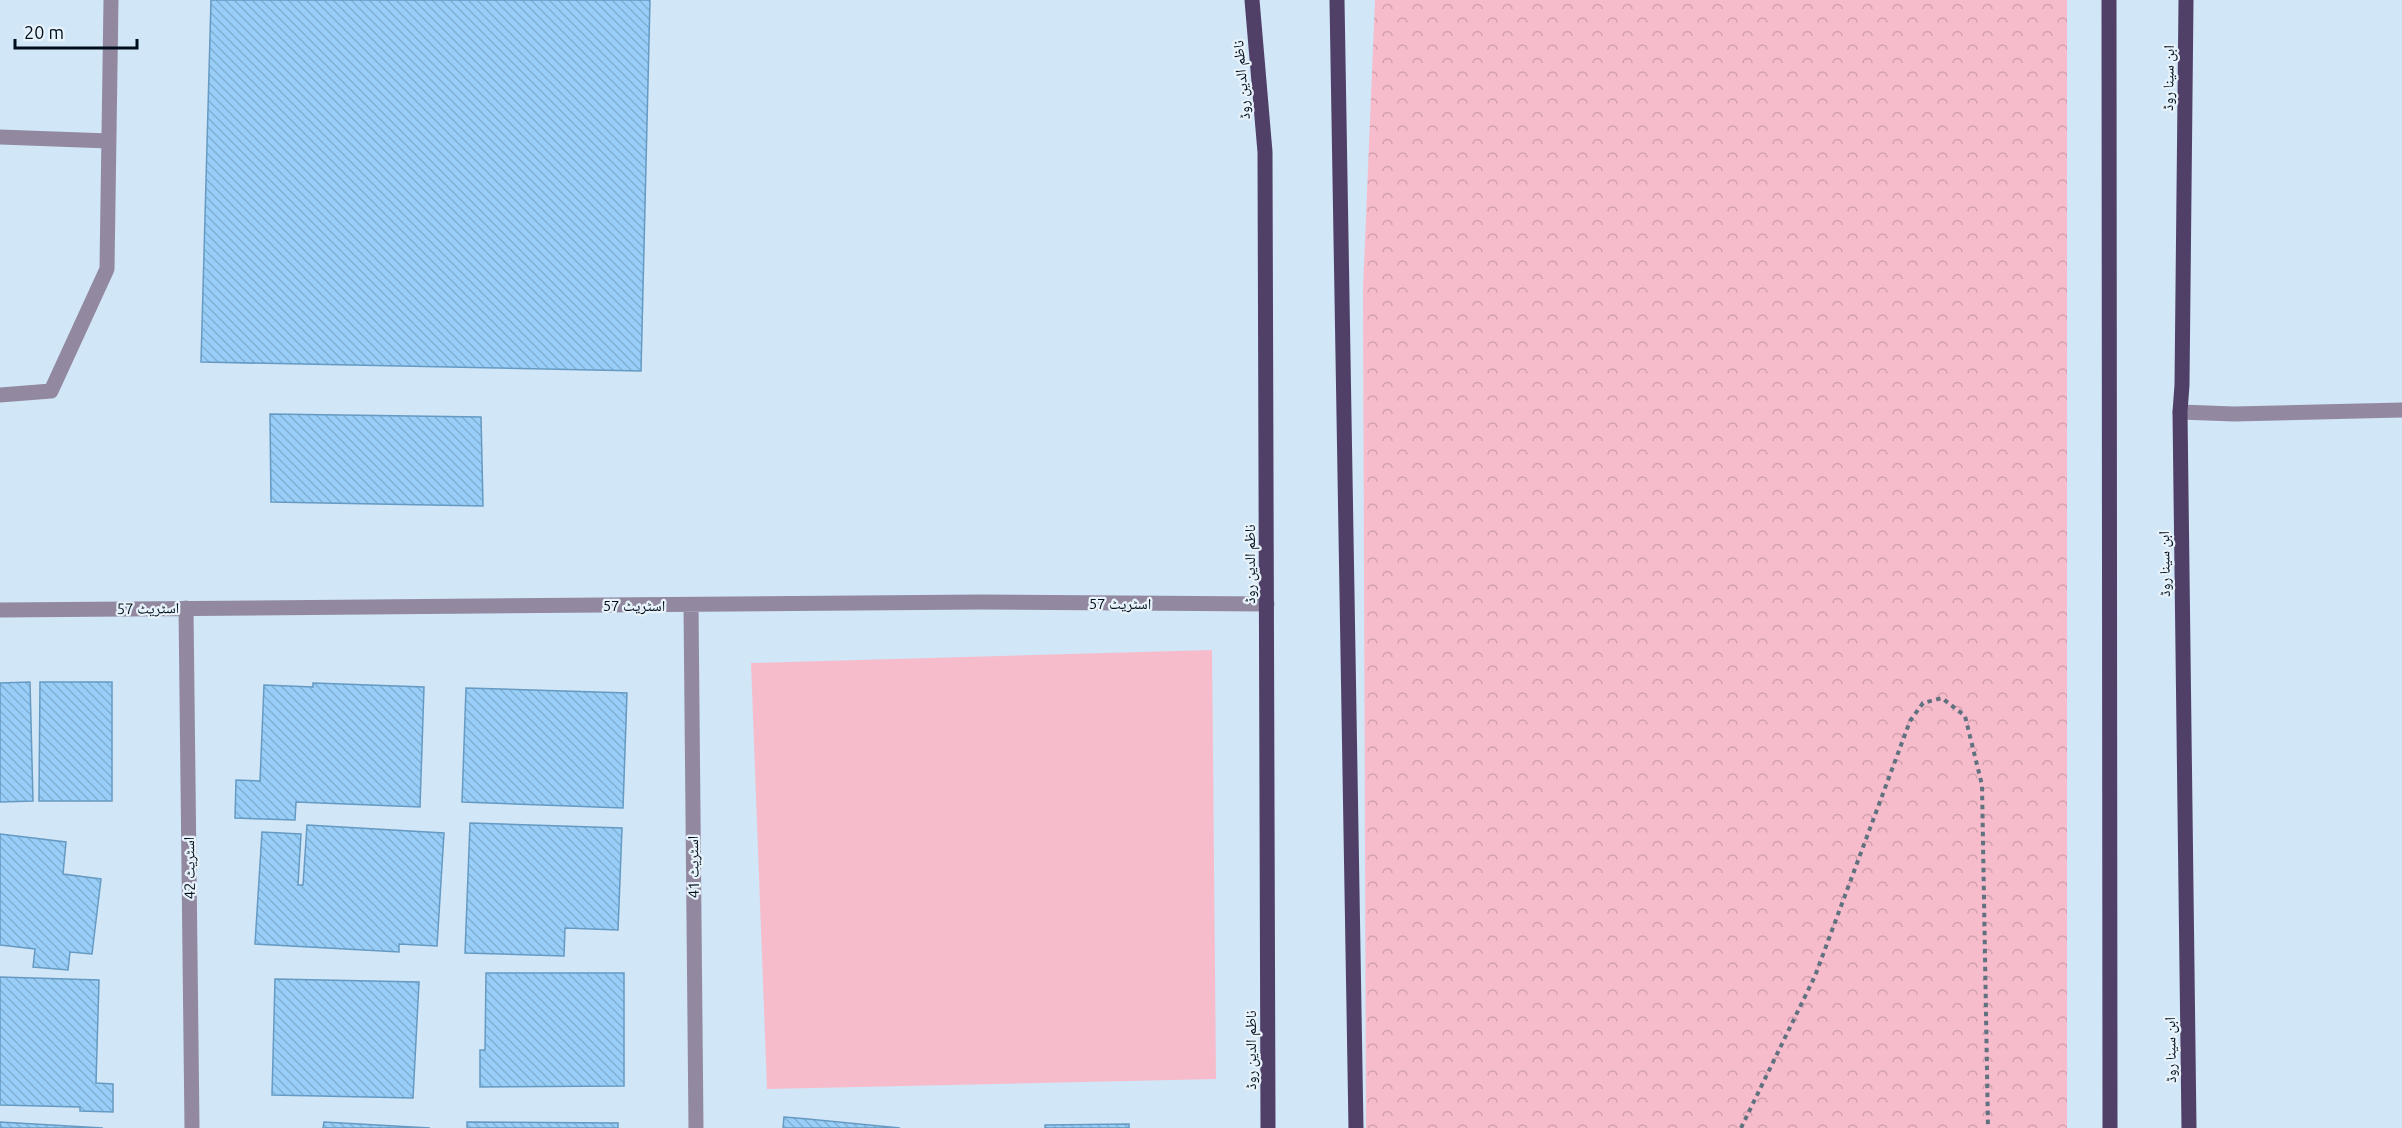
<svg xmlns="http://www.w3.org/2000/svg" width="2402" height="1128" font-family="Ubuntu,'Noto Naskh Arabic',sans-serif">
<defs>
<pattern id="forest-crowns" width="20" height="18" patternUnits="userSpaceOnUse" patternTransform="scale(1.5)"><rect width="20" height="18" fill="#f7bccb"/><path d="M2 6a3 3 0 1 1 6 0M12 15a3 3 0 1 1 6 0" fill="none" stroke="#d2a0ae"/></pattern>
<pattern id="building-back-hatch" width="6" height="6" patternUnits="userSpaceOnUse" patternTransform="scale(1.5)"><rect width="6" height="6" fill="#98cef7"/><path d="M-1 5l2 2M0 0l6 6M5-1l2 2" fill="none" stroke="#81b0d3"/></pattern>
</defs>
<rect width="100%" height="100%" fill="#d1e6f7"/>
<path fill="url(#forest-crowns)" d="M1375 0H2067V1128H1366L1363 289Z"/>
<path fill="#f7bccb" d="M1212 650 1216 1079 767 1089 751 663Z"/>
<path fill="url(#building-back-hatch)" stroke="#669ac2" stroke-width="1.5" d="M211 0H650L641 371 201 362Z
M270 414 481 417 483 506 271 502Z
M30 682 33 801 0 802V683Z
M40 682H112V801H39Z
M313 683 424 687 420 807 296 802 295 820 235 818 236 780 260 781 264 685 313 687Z
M466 688 627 693 623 808 462 802Z
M470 823 622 828 618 930 565 928 564 956 465 953Z
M307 825 444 833 437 946 399 944V952L255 944 262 832 301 834 298 885H303Z
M0 834 66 842 63 874 101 879 92 954 70 952 68 970 33 967 35 949 0 945Z
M486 973H624V1086L480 1087V1050H485Z
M0 977 99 980 96 1083 113 1084V1112L80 1111V1107L0 1105Z
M275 979 419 982 413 1098 272 1095Z
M784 1117 808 1119 900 1128H783Z
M0 1122 103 1128H0Z
M324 1122 430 1128H323Z
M467 1122 618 1123V1128H467Z
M1129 1124V1128H1045V1125Z"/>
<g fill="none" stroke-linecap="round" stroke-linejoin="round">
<path stroke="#607180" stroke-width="4" stroke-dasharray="4.5 4.5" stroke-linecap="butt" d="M1741 1128 1815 976 1910 721 1923 703 1942 698 1965 716 1982 785 1988 1128"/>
<path stroke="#9289a1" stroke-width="15" d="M0 137 109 141
M0 395 51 391 107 269 111 0
M2180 412 2234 414 2402 410
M691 605 696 1128
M186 608 192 1128
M0 610 981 602 1267 604"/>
<path stroke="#504068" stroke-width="15" d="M1252 0 1265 152 1268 1128
M1337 0 1356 1128
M2109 0 2110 1128
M2186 0 2182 385 2180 412 2189 1128"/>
</g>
<g text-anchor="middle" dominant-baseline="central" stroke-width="4.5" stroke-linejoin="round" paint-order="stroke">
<g font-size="15" fill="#000e1c" stroke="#e7f2fa">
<text transform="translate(2168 78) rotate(-89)">ابن سینا روڈ</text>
<text transform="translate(1241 80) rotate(-95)">ناظم الدین روڈ</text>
<text transform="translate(1249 564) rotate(-90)">ناظم الدین روڈ</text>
<text transform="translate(2164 564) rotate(-91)">ابن سینا روڈ</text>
<text x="1120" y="603">اسٹریٹ 57</text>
<text x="634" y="605">اسٹریٹ 57</text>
<text transform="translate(148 608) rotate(-1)">اسٹریٹ 57</text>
<text transform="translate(693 867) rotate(-91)">اسٹریٹ 41</text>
<text transform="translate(189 868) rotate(-91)">اسٹریٹ 42</text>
<text transform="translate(1250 1050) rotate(-90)">ناظم الدین روڈ</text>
<text transform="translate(2170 1050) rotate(-91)">ابن سینا روڈ</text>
</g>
</g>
<path d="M15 39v9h122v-9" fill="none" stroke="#000e1c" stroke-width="3"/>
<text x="24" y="39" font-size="18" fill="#000e1c" stroke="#e7f2fa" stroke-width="4.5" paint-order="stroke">20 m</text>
</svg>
